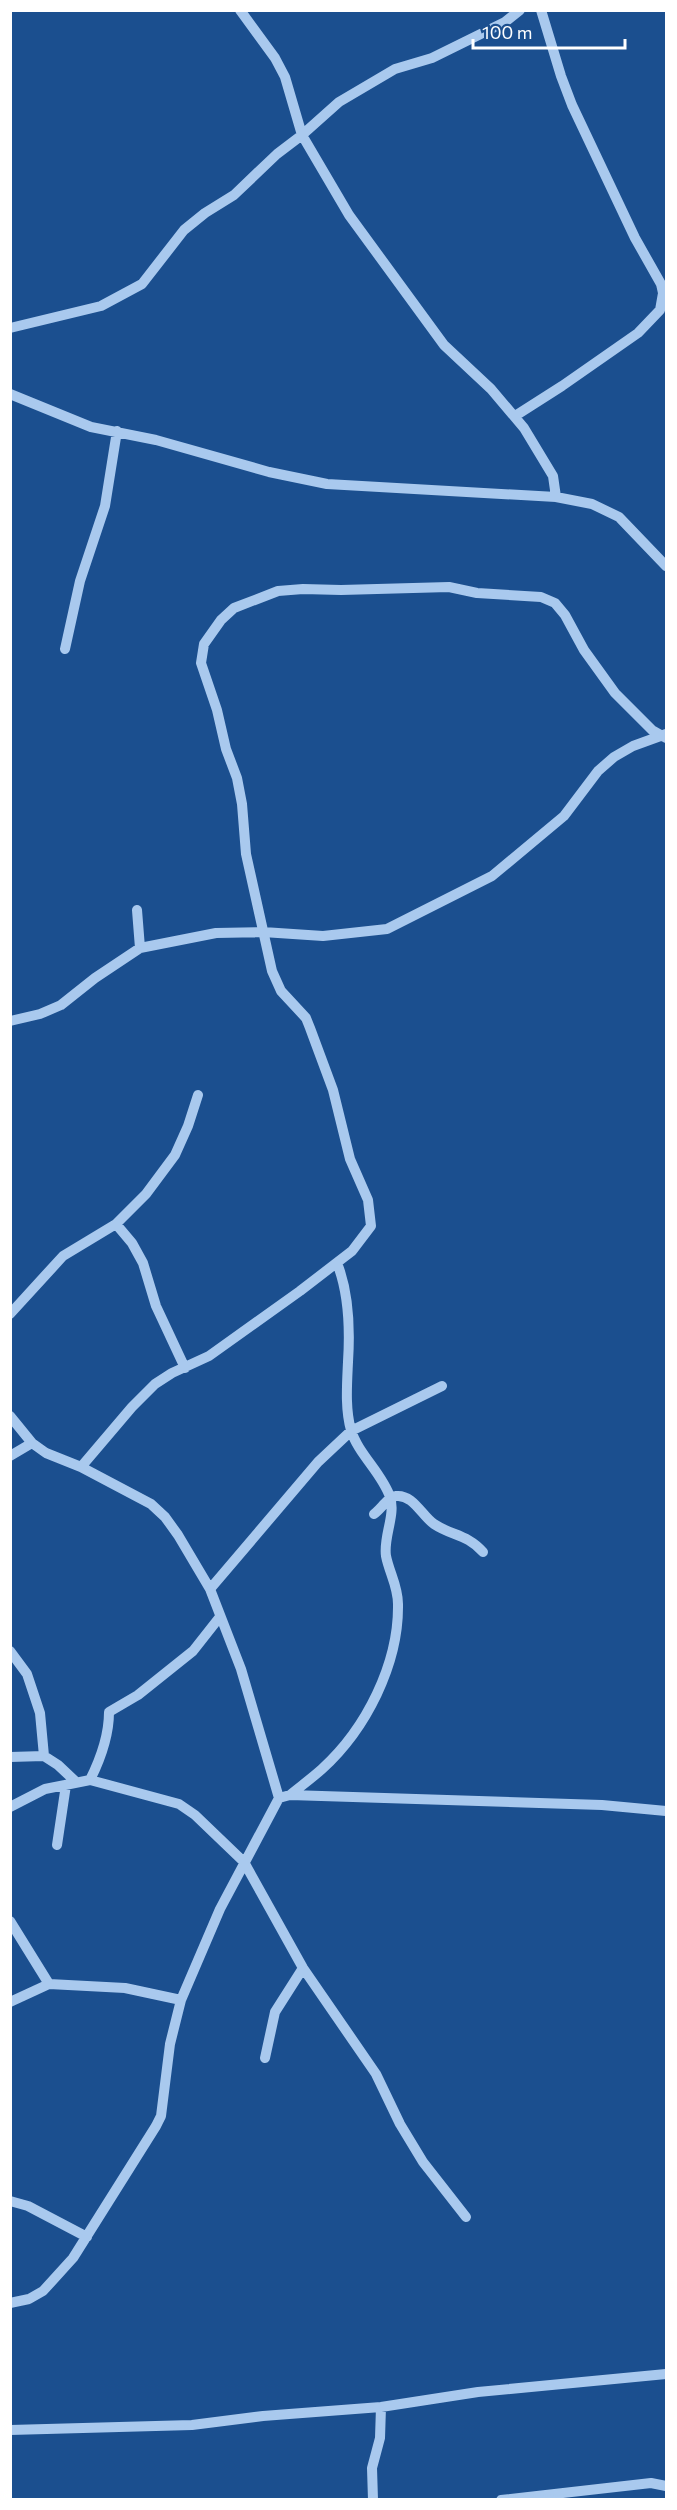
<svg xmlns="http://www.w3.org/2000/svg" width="677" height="2510" font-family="Commissioner,sans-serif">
<rect width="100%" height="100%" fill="#1b4f8f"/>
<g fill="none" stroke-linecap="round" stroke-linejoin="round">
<path stroke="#a9c9ee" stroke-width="10" d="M240 10 275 58 285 77 302 135 349 215 444 345 491 389 524 428 553 476 556 497
M10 328 101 306 142 284 184 230 205 213 234 195 277 154 302 135 339 102 395 69 432 58 505 22 520 10
M10 394 91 427 156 440 269 472 327 484 556 497 592 504 619 517 666 566
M515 416 562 386 638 333 660 310 663 293 661 284 635 238 572 105 561 76 541 10
M65 649 80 581 105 506 117 431
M137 910 140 948
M10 1021 40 1014 61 1005 95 978 140 948 216 933 263 932 323 936 387 929 492 876 564 816 598 771 614 757 633 746 666 734
M116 1224 132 1243 143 1263 156 1306 185 1368
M10 1314 63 1256 116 1224 146 1194 175 1155 188 1126 198 1095
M10 1416 32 1443 46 1453 81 1467 151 1504 165 1517 178 1535 210 1589 241 1669 279 1798
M10 1456 32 1443
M81 1467 132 1407 155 1384 172 1373 209 1356 300 1291 352 1251 371 1226 368 1200 350 1159 333 1090 310 1028 306 1018 281 991 272 971 246 854 242 804 237 778 226 749 217 710 201 663 204 644 221 620 234 608 278 591 303 589 341 590 449 587 477 593 541 597 555 603 565 615 584 650 615 693 652 730 666 738
M374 1514C381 1509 388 1497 396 1496 413 1494 422 1516 434 1524 452 1536 467 1534 483 1552
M210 1589 318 1462 351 1431 442 1386
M10 1651 27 1674 40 1713 44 1756 58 1765 76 1782
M10 1757 44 1756
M90 1780C101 1758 109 1736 109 1712L138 1695 193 1651 219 1618
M290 1795C301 1786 312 1778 322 1769 366 1729 399 1664 398 1604 398 1586 389 1572 386 1556 383 1537 396 1515 390 1497 382 1473 358 1454 351 1430 345 1409 347 1384 348 1362 350 1331 349 1293 337 1263
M10 1807 45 1789 90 1780 179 1804 195 1815 244 1862 303 1968 376 2074 400 2124 423 2162 466 2217
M57 1845 66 1785
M10 1921 49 1984
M10 2002 49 1984 125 1988 181 2000
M265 2058 275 2012 303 1968
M10 2201 28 2206 87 2237
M10 2303 29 2299 43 2291 73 2258 156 2126 161 2116 170 2044 181 2000 220 1909 279 1798 290 1795 602 1805 666 1811
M10 2430 192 2425 263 2416 381 2407 478 2392 666 2374
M373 2500 372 2468 380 2438 381 2407
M501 2500 651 2483 666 2486"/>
</g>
<rect width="677" height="2510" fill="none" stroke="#ffffff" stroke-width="24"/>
<path d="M473 39v9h152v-9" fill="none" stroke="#ffffff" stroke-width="3"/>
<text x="482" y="39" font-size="18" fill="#ffffff" stroke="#1b4f8f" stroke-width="4.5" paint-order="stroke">100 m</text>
</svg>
